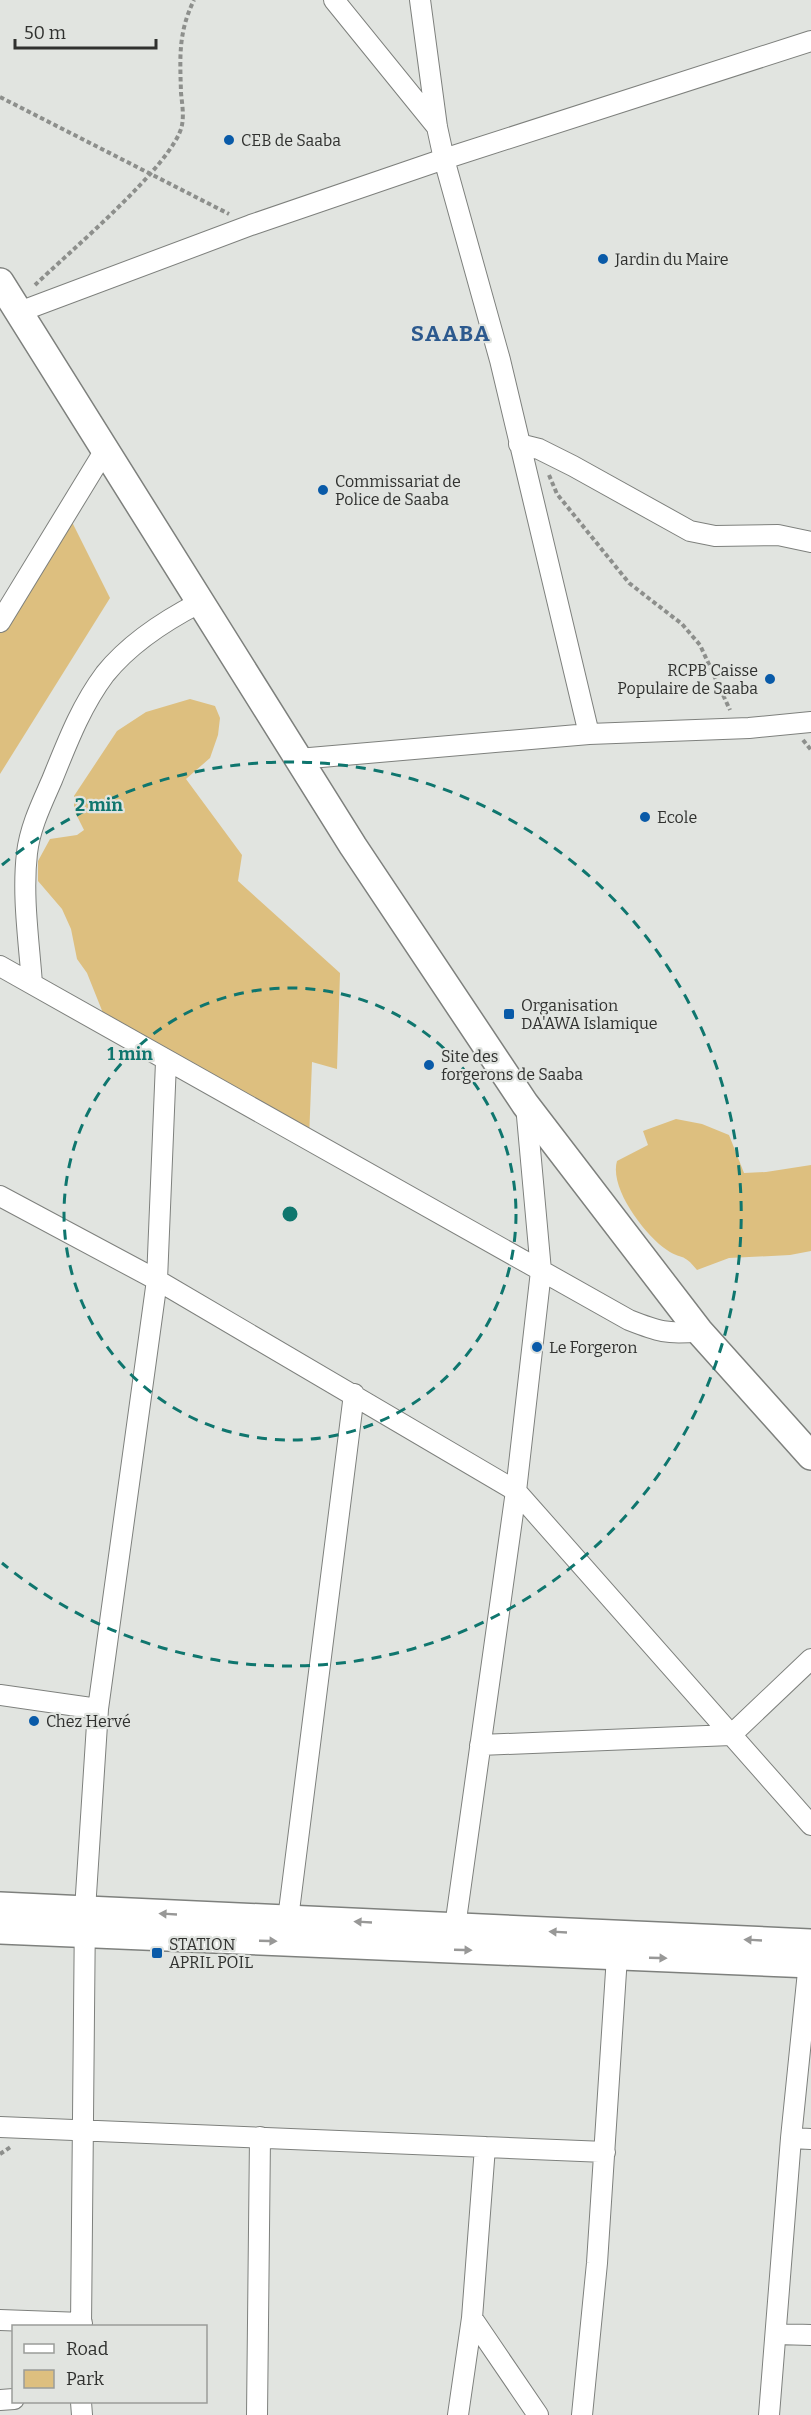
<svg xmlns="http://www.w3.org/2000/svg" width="811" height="2415" font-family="Bitter,serif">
<rect width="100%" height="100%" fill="#e1e4e0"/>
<path fill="#ddbf7f" d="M71 520 110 598 0 774V633Z
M190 699 215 706 220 718 218 735 210 758 186 779 242 855 238 881 340 973 337 1069 312 1062 309 1139 107 1023 87 973 77 959 71 929 62 909 38 881V861L50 839 77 835 84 830 74 810V796L117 731 146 712Z
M676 1119 702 1124 729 1135 744 1173 766 1172 811 1165V1251L790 1255 729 1258 697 1270C683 1252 681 1260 667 1250 645 1235 609 1188 617 1161L648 1145 643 1131Z"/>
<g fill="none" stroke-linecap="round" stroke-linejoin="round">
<defs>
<path id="street" d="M334 0 437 127
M420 0 437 127 444 159 500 360 589 734
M19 312 251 225 444 159 811 41
M519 444 539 449 573 466 690 531 715 536 778 535 811 542
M0 622 105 450
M298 759 589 734 749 728 811 722
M0 966 629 1320C657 1331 668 1335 699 1331
M32 984C29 941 22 896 27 853 30 827 42 803 52 780 67 743 81 706 105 674 130 643 164 621 199 603
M0 1196 157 1280 516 1491 811 1825
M0 1695 98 1709
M480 1745 731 1735 811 1659
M288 1919 354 1394
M455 1927 516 1491 541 1271 526 1105
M0 2127 605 2152
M791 2138 811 2139
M472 2318 538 2415
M0 2320 82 2323
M81 2326 85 1910 98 1709 157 1280 166 1062
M777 2334 811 2335
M0 2400 14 2399
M81 2402 82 2415
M257 2415 260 2137
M458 2415 472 2318 485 2147
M582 2415 597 2263 617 1956
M769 2415 791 2138 810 1952"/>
<path id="secondary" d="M0 282 353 846 525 1104 699 1331 811 1456
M0 1906 811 1943
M0 1930 811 1964"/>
</defs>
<use href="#street" stroke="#7e807d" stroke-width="22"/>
<use href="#secondary" stroke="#7e807d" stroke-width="30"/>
<path stroke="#8d8f8c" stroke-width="4" stroke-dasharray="4.5 3" stroke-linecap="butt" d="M0 97 229 214
M35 285C67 254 175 163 182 125 184 115 182 103 181 93 180 57 178 33 194 0
M549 475 557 494 629 583 682 624 700 645 730 710
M803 740 811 750
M0 2154 12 2146"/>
<use href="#street" stroke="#fff" stroke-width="20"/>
<use href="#secondary" stroke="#fff" stroke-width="27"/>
</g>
<defs><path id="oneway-solid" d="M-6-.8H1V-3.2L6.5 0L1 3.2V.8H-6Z" transform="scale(1.5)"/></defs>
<g fill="#989897">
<use href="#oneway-solid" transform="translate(168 1914) rotate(-177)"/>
<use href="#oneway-solid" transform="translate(363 1922) rotate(-177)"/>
<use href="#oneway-solid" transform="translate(558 1932) rotate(-177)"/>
<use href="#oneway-solid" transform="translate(753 1940) rotate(-177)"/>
<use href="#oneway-solid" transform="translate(268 1941) rotate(2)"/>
<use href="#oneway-solid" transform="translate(463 1950) rotate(2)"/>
<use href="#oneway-solid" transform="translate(658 1958) rotate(2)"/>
</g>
<g fill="none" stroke="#0f766e" stroke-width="3" stroke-dasharray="10 8">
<circle cx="290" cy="1214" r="226"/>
<path d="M2 865A452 452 0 1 1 2 1563"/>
</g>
<g fill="#095aa8" stroke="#e1e4e0" stroke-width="2">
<circle cx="229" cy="140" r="6"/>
<circle cx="603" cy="259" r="6"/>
<circle cx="323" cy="490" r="6"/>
<circle cx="770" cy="679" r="6"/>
<circle cx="645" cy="817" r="6"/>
<rect x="503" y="1008" width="12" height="12" rx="3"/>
<circle cx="429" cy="1065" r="6"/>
<circle cx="537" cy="1347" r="6"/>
<circle cx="34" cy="1721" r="6"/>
<rect x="151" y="1947" width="12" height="12" rx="3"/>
</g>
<g text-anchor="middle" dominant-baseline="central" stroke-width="4.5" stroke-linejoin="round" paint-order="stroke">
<g font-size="16" fill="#30312f" stroke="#e1e4e0" text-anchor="start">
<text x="241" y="140">CEB de Saaba</text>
<text x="615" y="259">Jardin du Maire</text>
<text x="335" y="481">Commissariat de<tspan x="335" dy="18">Police de Saaba</tspan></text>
<text x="758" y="670" text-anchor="end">RCPB Caisse<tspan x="758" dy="18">Populaire de Saaba</tspan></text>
<text x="657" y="817">Ecole</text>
<text x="521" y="1005">Organisation<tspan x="521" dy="18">DA'AWA Islamique</tspan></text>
<text x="441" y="1056">Site des<tspan x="441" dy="18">forgerons de Saaba</tspan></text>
<text x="549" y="1347">Le Forgeron</text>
<text x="46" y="1721">Chez Hervé</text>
<text x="169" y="1944">STATION<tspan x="169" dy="18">APRIL POIL</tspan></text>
</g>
<g font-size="22" font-weight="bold" letter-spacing="1.5" fill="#2c598e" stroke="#e1e4e0">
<text x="451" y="333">SAABA</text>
</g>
</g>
<circle cx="290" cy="1214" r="9" fill="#0f766e" stroke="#e1e4e0" stroke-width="3"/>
<g font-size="18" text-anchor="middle" font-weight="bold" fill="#0f766e" stroke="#e1e4e0" stroke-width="4.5" stroke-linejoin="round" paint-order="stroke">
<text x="99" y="811">2 min</text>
<text x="130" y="1060">1 min</text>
</g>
<rect x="12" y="2325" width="195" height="78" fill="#e1e4e0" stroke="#9a9c99" stroke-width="1.5"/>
<rect x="24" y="2344" width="30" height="9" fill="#ffffff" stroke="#9a9c99" stroke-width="1.5"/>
<text x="66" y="2355" font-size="18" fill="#30312f">Road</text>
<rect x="24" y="2370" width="30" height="18" fill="#ddbf7f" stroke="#9a9c99" stroke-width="1.5"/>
<text x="66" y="2385" font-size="18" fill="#30312f">Park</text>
<path d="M15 39v9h141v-9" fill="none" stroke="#30312f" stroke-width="3"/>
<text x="24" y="39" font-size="18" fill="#30312f" stroke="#e1e4e0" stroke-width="4.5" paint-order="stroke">50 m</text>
</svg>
